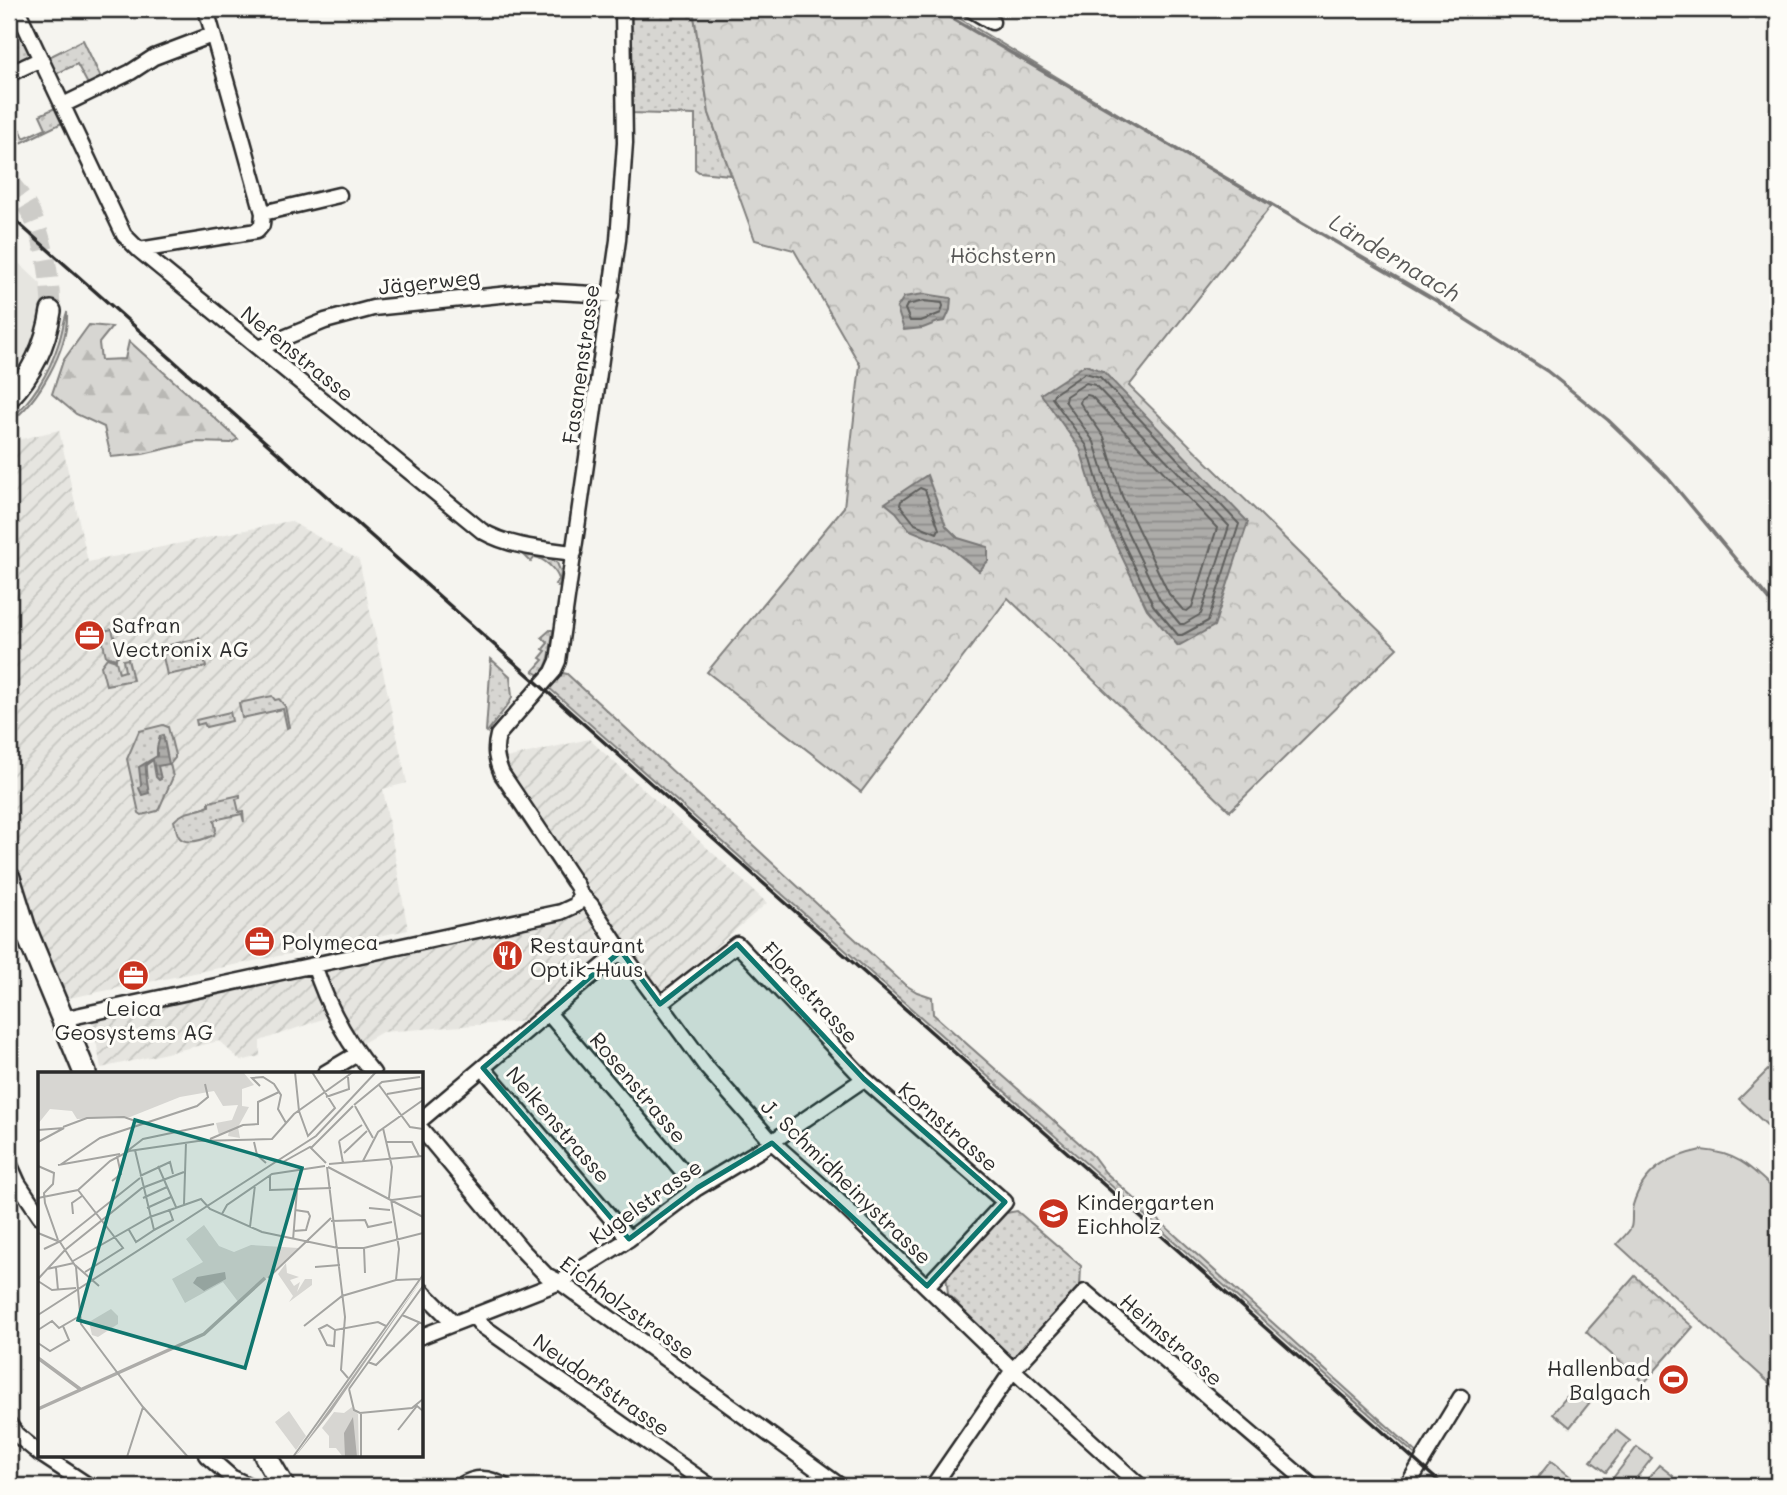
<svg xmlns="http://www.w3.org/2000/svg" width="1787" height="1495" font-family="Mali,sans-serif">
<defs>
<pattern id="industrial-furrows" width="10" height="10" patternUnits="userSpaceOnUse" patternTransform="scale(1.75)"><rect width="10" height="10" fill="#e6e5e0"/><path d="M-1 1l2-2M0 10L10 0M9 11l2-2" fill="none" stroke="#c5c5c0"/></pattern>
<pattern id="grass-dots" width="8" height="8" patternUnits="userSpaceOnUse" patternTransform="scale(1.75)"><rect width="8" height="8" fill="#d7d6d2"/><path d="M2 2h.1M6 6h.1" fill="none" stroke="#b9b8b4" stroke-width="1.8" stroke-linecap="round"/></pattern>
<pattern id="forest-firs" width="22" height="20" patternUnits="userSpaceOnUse" patternTransform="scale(1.75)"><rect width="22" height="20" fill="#d7d6d2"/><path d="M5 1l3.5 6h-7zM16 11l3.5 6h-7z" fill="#b9b8b4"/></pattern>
<pattern id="park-crowns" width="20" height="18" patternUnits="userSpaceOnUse" patternTransform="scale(1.75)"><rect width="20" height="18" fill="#d7d6d2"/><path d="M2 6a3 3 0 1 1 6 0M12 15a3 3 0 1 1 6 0" fill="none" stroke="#b9b8b4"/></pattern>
<pattern id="water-rules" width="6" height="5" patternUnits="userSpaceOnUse" patternTransform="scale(1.75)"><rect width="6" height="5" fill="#adaca9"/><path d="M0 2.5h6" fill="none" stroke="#8d8c8a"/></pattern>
</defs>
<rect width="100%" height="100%" fill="#f5f4ef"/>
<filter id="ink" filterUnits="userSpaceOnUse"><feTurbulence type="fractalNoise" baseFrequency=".0143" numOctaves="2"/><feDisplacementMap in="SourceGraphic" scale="14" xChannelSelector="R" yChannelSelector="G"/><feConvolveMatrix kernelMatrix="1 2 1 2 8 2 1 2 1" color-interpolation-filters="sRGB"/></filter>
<g filter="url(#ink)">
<path fill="#e6e5e0" d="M9 254 41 284V310L39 327 30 346 9 381Z"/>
<path fill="url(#industrial-furrows)" d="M59 430 88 562 290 521 359 560 407 783 383 789 408 930 69 998 62 992 25 895 9 822V583L17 580 9 541V442Z
M589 739 767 903 660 994 502 759Z
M585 907 606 955 528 1021 382 1032 361 1044 320 977 334 1015 260 1041V1056L241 1061 219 1041 101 1068 91 1013Z"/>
<path fill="url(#grass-dots)" stroke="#81807e" stroke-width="2" d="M9 9 32 55 30 58 9 69V51L10 50 9 47Z
M629 9H693L709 113 731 175 699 172 695 169V115L631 113V62Z
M83 40 102 80 90 88 77 64 58 73 54 72 47 58Z
M55 108H57L64 122 9 149V134L20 129 24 138 46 128 40 115Z
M67 312C69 349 38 402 9 423V420C32 401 49 373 58 345 62 334 63 323 67 312Z
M524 555 551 559 557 563 561 573 559 587 555 584 559 579C556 570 545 559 535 557L531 562Z
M112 629 118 652V656L116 657V659L106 656 101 634 104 631Z
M550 630H553C551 646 551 663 540 675L533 671 543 660 540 658 546 651 543 649 548 643 542 637Z
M199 638 206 667 167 675 161 647Z
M107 658 116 661 119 673 125 671 123 660 128 659 133 680 106 685 101 666Z
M491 659 510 676 512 697 510 702 487 732 486 731Z
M559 673H563L567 674 904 984 917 992 932 997 933 1014 1078 1142 1093 1156 1105 1172 1422 1457 1420 1459 548 687Z
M272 696 275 700 279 699 285 706 289 727 287 728 283 709 242 718 239 703Z
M230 712 232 721 206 727 204 723 197 725 196 720Z
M163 725 168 727 175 755V758L170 764 173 777 159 809 157 811 142 815 139 813 127 759 139 731Z
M493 774 565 881 567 887 494 778Z
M240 795V798L236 799 239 812 243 811 244 822 242 814 214 820 216 830 214 835C205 839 188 846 180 838 176 834 176 826 174 821 183 810 198 812 209 806V802Z
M1017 1211 1081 1266 1080 1288 1013 1359 957 1307 959 1304 948 1294 946 1274 1001 1214Z"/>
<path fill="url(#forest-firs)" stroke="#81807e" stroke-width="2" d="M89 325 112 327 99 343 101 360 125 359 129 341 238 439 231 443 195 442 143 454 111 457 104 427 76 414 52 394 63 361Z"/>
<path fill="url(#park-crowns)" stroke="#81807e" stroke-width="2" d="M693 9H944L1271 206 1129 386 1397 648 1230 811 1008 598 861 792 707 672 844 507 860 365 794 250 755 240 709 113Z
M1635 1276 1693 1327 1644 1383 1586 1332Z"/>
<path fill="#d7d6d2" stroke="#81807e" stroke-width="2" d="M1772 1066 1778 1073V1117L1769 1127 1739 1099Z
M1701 1150C1739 1153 1751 1168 1778 1193V1391L1617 1244C1621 1239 1629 1233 1631 1227 1633 1221 1631 1212 1633 1205 1643 1171 1667 1157 1701 1150Z
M1574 1388 1591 1401 1570 1427 1553 1413Z
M1616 1430 1630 1441 1606 1472 1591 1461Z
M1637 1447 1652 1458 1630 1486H1624L1613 1478Z
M1551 1461 1582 1486H1531Z
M1659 1465 1673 1476 1665 1486H1642Z"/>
<path fill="url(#water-rules)" stroke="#797877" stroke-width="2" d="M924 294 951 298 950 310 945 321 938 322 923 328 904 330 897 308 904 297Z
M1085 365 1103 371 1248 522 1214 626 1178 646 1147 609 1097 505 1080 449 1041 394Z
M927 475 946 526 958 538 988 547V561L979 571 947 545 910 530 896 512 885 503Z
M163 735 169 764 158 766 161 779 159 780 156 777 153 760 146 765C145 770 148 787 149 793L142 795 139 788 141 785 139 767 157 756V748L160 736Z"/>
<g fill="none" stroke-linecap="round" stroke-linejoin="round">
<path stroke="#5f5f5d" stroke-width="2" d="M924 301 942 303 943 306 941 313 921 321H910L905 309 907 305Z
M1085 373 1100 377 1239 524 1208 621 1182 635H1178L1153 605 1104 503 1087 446 1052 398 1054 394Z
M1086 383 1095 385 1229 526 1201 614 1184 624H1180L1160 600 1112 500 1094 442 1065 401 1066 396Z
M1087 395 1091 396 1217 528 1192 607 1187 611 1183 610 1169 594 1122 496 1104 437 1080 403 1081 399Z
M920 488 925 490 939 529 937 533 915 524 900 505 901 501Z"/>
<path stroke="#797877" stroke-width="3.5" d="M936 9 1435 300 1547 371 1608 420 1667 477 1778 610"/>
<path stroke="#cdccc8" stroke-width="19" stroke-dasharray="19 10" stroke-linecap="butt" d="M9 182C42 217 50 265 51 311"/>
<defs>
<path id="minor" d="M17 9 124 235 139 250 482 531C510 547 542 549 574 553
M623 9 625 143 618 240 558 661 553 672 498 735C494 750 496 760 502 774L577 886 580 894 591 905 621 951 708 1069 772 1142 832 1195 1013 1370 1140 1486
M970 9 992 22
M9 74 41 59
M63 105 131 72 154 57 212 35
M263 213 339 195
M139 250 257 231 262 225 263 213 206 9
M259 348 325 321 373 308 539 291 611 295
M314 965C327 1004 347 1043 373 1073
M660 1004 737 944 864 1079
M549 1014 697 1188
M62 1019 561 912 576 905 580 894
M483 1068 629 1239
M325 1073 357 1054
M422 1119 621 951
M422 1130 521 1249 546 1275 560 1282 840 1486
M9 1163 18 1183 40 1216
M422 1291 454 1323
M473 1315 481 1325 710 1486
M422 1336 560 1282 629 1239 697 1188 760 1150 864 1079 1005 1202 927 1286
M9 1424 17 1435 40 1454
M42 1455 89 1486
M206 1455 231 1477 250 1486
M460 1486C476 1476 489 1477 504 1486
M933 1486 1013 1370 1085 1292 1312 1486
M1407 1486 1461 1397"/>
<path id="secondary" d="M9 398C32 374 46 344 51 311"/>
<path id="primary" d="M9 878 24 926 85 1073
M265 1455 283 1486"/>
</defs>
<use href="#minor" stroke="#2b2b2b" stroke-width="19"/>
<use href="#secondary" stroke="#2b2b2b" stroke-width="24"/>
<use href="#primary" stroke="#2b2b2b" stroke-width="26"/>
<use href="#minor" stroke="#fdfcf7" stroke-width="14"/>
<use href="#secondary" stroke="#fdfcf7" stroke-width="19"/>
<use href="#primary" stroke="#fdfcf7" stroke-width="21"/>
<path stroke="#2b2b2b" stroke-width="3.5" d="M9 215 1444 1486"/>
</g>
</g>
<path fill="#0f766e" fill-opacity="0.2" stroke="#0f766e" stroke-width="5" stroke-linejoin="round" d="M737 944 864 1079 1005 1202 927 1286 772 1143 697 1188 629 1239 483 1068 621 951 660 1004Z"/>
<defs>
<symbol id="office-disc" viewBox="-11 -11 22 22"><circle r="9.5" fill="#c8321e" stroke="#fdfcf7"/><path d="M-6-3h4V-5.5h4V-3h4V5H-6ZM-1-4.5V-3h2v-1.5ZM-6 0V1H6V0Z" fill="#fff"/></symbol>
<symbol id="restaurant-disc" viewBox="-11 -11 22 22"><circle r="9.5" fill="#c8321e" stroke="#fdfcf7"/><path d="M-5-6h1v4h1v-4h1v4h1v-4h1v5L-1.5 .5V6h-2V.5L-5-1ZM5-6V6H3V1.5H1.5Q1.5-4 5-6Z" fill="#fff"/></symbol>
<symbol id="school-disc" viewBox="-11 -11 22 22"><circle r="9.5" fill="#c8321e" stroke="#fdfcf7"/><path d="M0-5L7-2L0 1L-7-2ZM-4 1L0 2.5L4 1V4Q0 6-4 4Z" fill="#fff"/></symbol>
<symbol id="stadium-disc" viewBox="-11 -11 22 22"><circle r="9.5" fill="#c8321e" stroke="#fdfcf7"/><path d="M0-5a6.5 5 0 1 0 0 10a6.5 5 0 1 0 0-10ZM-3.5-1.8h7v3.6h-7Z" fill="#fff"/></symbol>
</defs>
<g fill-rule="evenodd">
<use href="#office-disc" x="72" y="618" width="35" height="35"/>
<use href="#office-disc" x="242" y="924" width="35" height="35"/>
<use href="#restaurant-disc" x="490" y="938" width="35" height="35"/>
<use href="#office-disc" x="116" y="958" width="35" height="35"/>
<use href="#school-disc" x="1036" y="1196" width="35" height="35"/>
<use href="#stadium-disc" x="1656" y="1362" width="35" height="35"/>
</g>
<g text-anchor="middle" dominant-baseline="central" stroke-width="6" stroke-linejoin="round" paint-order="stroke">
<g font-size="21" fill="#565655" stroke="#fdfcf7">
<text x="1003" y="254">Höchstern</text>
</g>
<g font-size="21" fill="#2b2b2b" stroke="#fdfcf7">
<text transform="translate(429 281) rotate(-6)">Jägerweg</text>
<text transform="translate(298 353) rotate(39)">Nefenstrasse</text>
<text transform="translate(580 364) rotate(-82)">Fasanenstrasse</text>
<text transform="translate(811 992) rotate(47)">Florastrasse</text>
<text transform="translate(639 1087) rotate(50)">Rosenstrasse</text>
<text transform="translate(559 1124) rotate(49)">Nelkenstrasse</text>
<text transform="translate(949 1126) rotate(41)">Kornstrasse</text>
<text transform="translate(847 1181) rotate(44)">J. Schmidheinystrasse</text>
<text transform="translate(645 1201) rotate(-35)">Kugelstrasse</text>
<text transform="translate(628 1307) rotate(36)">Eichholzstrasse</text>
<text transform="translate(1172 1339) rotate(41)">Heimstrasse</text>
<text transform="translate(602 1384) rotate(35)">Neudorfstrasse</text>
</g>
<g font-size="21" fill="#2b2b2b" stroke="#fdfcf7" text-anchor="start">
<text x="112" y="624">Safran<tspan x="112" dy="24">Vectronix AG</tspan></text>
<text x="282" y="941">Polymeca</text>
<text x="530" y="944">Restaurant<tspan x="530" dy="24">Optik-Huus</tspan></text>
<text x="134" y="1007" text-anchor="middle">Leica<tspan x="134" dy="24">Geosystems AG</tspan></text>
<text x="1077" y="1201">Kindergarten<tspan x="1077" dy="24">Eichholz</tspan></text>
<text x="1650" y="1367" text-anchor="end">Hallenbad<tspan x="1650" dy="24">Balgach</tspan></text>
</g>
<g font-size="23" font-style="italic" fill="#585857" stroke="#fdfcf7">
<text transform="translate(1395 257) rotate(31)">Ländernaach</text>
</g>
</g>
<g transform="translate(38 1072)">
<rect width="385" height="385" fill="#f5f4ef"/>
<path d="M251 339 268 364 258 378 237 350Z" fill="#d7d6d2"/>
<path d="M0 0H205L216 13 204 17V34L211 35 200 55 202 66 190 64 191 59 181 63 178 51 194 48 200 33 185 34 176 19 142 25 92 45 39 47 34 39 12 37 0 52ZM248 191 249 201 261 205 252 208 256 214 262 210 259 220 267 207H274V213L251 230 255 224 240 202Z" fill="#d7d6d2"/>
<path d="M166 153 181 174 196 180 213 173 261 176 201 231 185 210 147 231 134 207 165 190 148 167ZM314 335 320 342 321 385H305L298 376H291V364L284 356 296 340 306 341Z" fill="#d7d6d2"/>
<path d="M73 237 80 244V252L60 265 54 263 51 250Z" fill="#d7d6d2"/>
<path d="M187 200 188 207 166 219 155 211 159 205ZM385 206 293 340 257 385ZM315 345 319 385H307L306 361Z" fill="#adaca9"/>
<path fill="none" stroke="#adaca9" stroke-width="3.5" d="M0 286 42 317M0 337 166 262 227 206"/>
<path fill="none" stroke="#a4a4a1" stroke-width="2" d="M257 0 261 39M341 13 372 55 385 57M222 14 214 6 225 5 236 12 243 23 240 37 248 51M349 22 384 16M288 25 311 17 310 5M316 33 344 10 382 5M317 34 335 66M261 39 270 64 297 36 274 0M25 55 49 46 86 45 103 51M345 56 354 95 351 126M0 58 26 56 0 70M172 67 205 53 220 52V30L241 20M301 69 324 53M301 69 305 91M216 70 219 83 228 91M349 70H374L381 84M273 76 315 34M88 80 105 67 176 52M306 81 329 59M325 89 340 60 385 28M245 90 272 75 288 91M291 92 385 84M20 93 82 82M22 93 62 66 159 34 170 25 167 12M0 94 16 101 15 112 6 121 7 131 20 168M120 94 138 135M289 95 307 245 303 298 310 306M290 95 385 145M232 103V118L293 116M102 104 132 90 135 102M74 109 83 102 79 84M40 118 85 176 47 200M0 126 40 118 72 89 91 79 160 69 234 67 256 42 315 0M105 126 129 115M353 127 361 177 358 208M354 128 385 124M146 132 148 70M109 136 133 125M331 136 352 138M35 142 34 131 44 124M184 142 189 133 234 102 287 94M293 149 327 148 330 155 354 150M212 155 217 113M91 158 98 170 116 158 97 78M116 158 135 148 131 137M255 159 268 158 272 144 270 140 257 138M0 161 22 170M255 168 259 118M22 170 38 195 43 252 105 335 150 385M326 176 327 201M6 177 23 169 102 106M35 189 112 145 163 127 172 137 224 160 300 176H326L385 161M37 193 61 214M277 195 302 193M18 196 20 218M9 197 36 191M230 206 293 146M0 207 27 178 104 116 146 100M0 209 14 218 38 216M0 243 278 64 338 0M364 243 385 252M266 254 304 224 358 208 382 207M0 258 14 249 21 256 40 245M297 258 289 253 281 257 289 273 296 274 297 258 340 250 348 254M0 271 12 279 31 268 25 254M330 290 338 293 381 251M311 317 385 214M311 317 316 338 322 341 374 336 385 327M323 341V385M360 358 379 334 385 339M89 385 105 335M255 385 385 203"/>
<path fill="#0f766e" fill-opacity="0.15" stroke="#0f766e" stroke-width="3.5" d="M97 48 264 96 207 296 40 248Z"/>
<rect width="385" height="385" fill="none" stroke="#2b2b2b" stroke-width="3.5"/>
</g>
<rect width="1787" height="1495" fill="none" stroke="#fdfcf7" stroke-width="35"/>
<rect x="18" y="18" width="1752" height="1460" fill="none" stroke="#2b2b2b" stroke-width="2.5" filter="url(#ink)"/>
</svg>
